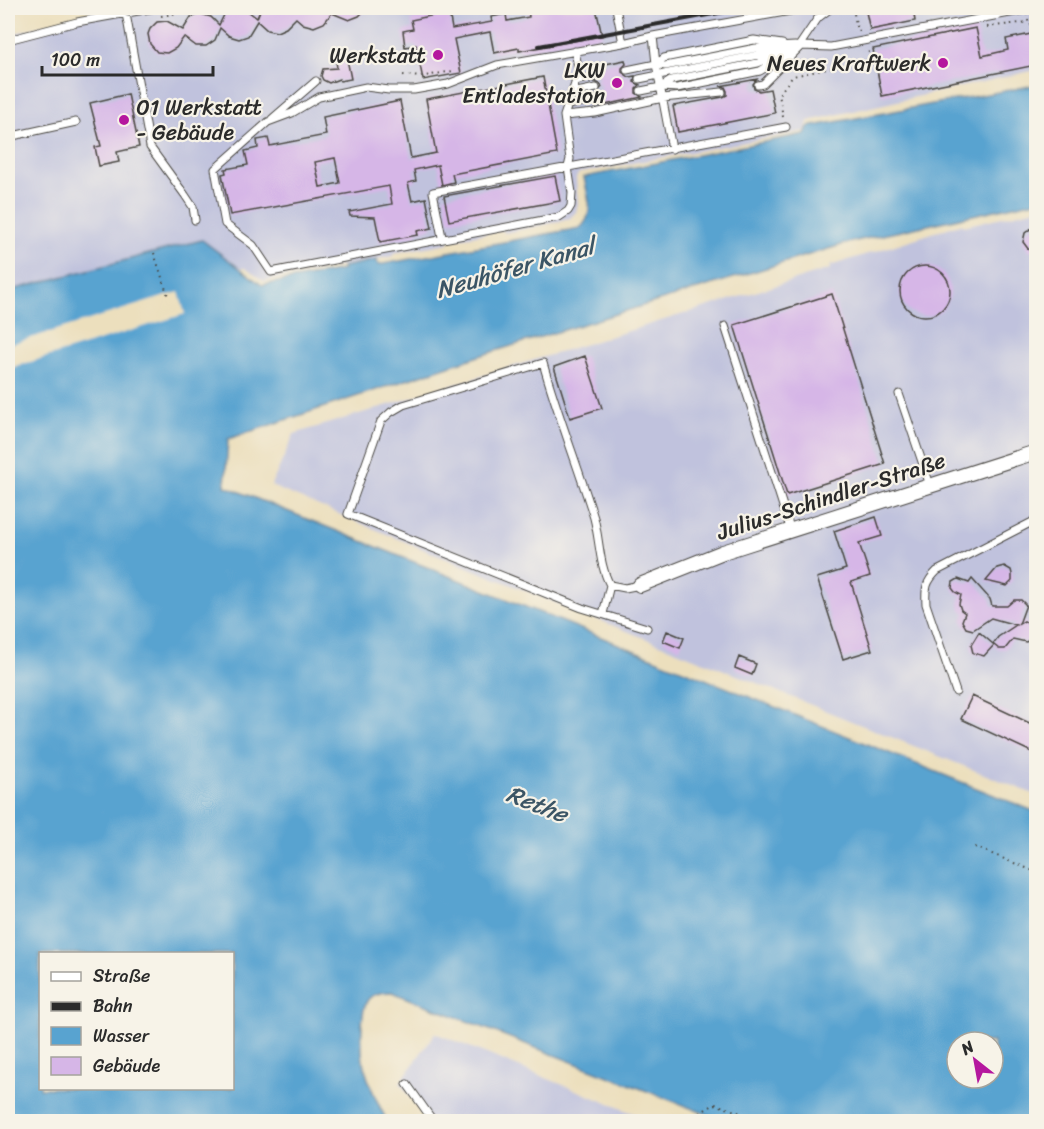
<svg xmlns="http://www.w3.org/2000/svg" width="1044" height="1129" font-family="Sriracha,sans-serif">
<rect width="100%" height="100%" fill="#f7f3e8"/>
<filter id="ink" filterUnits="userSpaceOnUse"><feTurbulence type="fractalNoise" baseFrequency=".0167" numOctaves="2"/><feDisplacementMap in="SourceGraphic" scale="12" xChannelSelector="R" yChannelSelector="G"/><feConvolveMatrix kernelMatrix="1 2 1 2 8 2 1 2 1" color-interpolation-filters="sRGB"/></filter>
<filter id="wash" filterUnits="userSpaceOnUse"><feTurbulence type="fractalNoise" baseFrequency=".008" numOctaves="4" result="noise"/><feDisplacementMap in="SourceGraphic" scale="24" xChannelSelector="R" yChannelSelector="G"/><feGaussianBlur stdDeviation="1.35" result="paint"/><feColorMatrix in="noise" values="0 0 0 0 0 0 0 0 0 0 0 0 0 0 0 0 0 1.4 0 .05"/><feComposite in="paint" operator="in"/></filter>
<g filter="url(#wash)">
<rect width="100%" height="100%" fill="#ecdfbd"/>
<path fill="#c0c2dd" d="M112 8H1036V70L808 121 805 131 579 173 576 178 578 204 576 212 569 219 562 221 504 233V230L449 240V243L393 253V256L264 281 245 268H239L201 240 8 291V35Z
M1036 209V795L442 557 271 486 294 434 830 269V266L960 224 964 226Z
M435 1033 652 1121H428L400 1083Z"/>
<path fill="#58a3d0" stroke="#42677e" stroke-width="1.5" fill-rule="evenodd" d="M1036 85V201L851 242 479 356 228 439 225 486 1036 812V1121H724L392 992C384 992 372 993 367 1001 360 1013 361 1053 364 1066 369 1085 378 1104 387 1121L8 1122V291L202 240 262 285 343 270 342 267 377 260 378 265 580 228C596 214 587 195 584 177L805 134 808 127ZM40 954H232V1088H40ZM957 1042H993V1078H957Z"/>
<path fill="#ecdfbd" d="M179 292 185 314 8 369V345Z"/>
<g id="blocks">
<path fill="#d6b6e7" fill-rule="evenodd" d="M232 8H244L257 18 261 8H367L359 16 349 20 332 13 324 23 314 27 303 24 296 18 286 28 277 32 267 30 257 21 248 36 239 39 229 36 220 28 215 40 206 46H196L184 37 176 48 167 53 157 52 150 44 148 34 150 29 157 22 167 21 183 30 191 17 201 14 211 17 219 25 225 13Z
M537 8H596L602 36 519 51V48L494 53 490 32 454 39 461 73 423 80 416 45 405 47 403 31 413 29 411 20 449 12 452 29 492 22 491 17 506 14 507 21 529 17 528 9Z
M889 8H913L915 21 870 30 866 12Z
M976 28 982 56 1008 50 1006 39 1036 33V65L882 96 873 49Z
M347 59 351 79 340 81 339 79 329 83 323 80 321 76 323 69 337 68 336 61Z
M625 60 626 64 622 68V72L629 77 635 76 634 82 640 85 636 89V93L642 97 600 106 603 97 597 93 602 87 600 84 595 82 599 79V75L596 72H592L591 67Z
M543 77 557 154 452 174 454 182 442 185 438 165 414 170 416 181 408 183 412 201 426 198 432 228 417 231 418 235 380 242 375 217 350 216 349 212 392 204 389 186 230 215 222 174 226 173 225 169 248 165 245 151 258 148 257 140 268 138 270 146 326 135 323 117 400 101 411 158 436 153 426 99ZM335 158 340 183 320 187 315 162Z
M757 79 753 84 754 89 759 91 770 89 775 113 678 132 673 106 723 97 727 95V91L725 87 720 86Z
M128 94 139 147 117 152 119 162 99 166 95 147 101 146 90 103Z
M555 176 560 201 449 221 444 196Z
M1036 225V251L1029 250 1023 242 1025 233Z
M900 291a25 25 0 1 1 50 0a25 25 0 1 1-50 0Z
M832 294 885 464 787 495 734 325Z
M585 356 602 408 570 418 554 367Z
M876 517 882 536 859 543 870 576 851 582 872 650 843 659 817 578 846 569 834 531Z
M1004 566 1011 570 1012 574V581L1007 586 986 581 997 568Z
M958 579 969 583 972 579 990 599 992 606H1007L1014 600H1021L1026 605 1019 624 1024 621 1033 627V637L1026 642 1013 639 1005 649H999L994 645 984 656 973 653 971 645 979 632 993 644 998 637 1016 625 991 618 973 630 966 628 962 621 965 613 961 610 959 604 961 595 955 592 952 588 953 582Z
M667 631 684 638 680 648 663 641Z
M739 657 756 664 752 675 735 668Z
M972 696 1036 726V754L961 719Z"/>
</g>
</g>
<g filter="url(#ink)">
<use href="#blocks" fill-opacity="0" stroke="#484641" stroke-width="1.5"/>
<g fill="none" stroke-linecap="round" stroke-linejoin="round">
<defs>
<path id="lane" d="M125 8 150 147 185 195 193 207 195 220
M616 8 623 43
M8 40 77 22 155 8
M799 46 818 18 831 8
M575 51 579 72 564 116 570 159 568 167 572 193 571 206 568 211 559 217 271 272 253 245 225 224 215 169 268 122 292 113 319 97 366 87 389 90H414L448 84 497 65 623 43 653 36
M656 64 665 66 756 48 795 46
M627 70 656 64 664 58 754 40 782 44
M639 79 783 50
M575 81 594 77
M758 85 763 84 801 46 831 47 1036 8
M641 91 661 87 677 88 760 71 801 46 758 63 672 80 661 87
M572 93 596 88
M568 105 598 99
M564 116 595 113 663 98 722 92
M272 119 316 81
M8 137 76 122
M672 149 656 64 653 36 807 8
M442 237 433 192 786 127
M725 326 791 531
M899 394 930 485
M640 585 625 588 610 585C599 565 600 541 594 518 578 466 558 416 543 363L403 405 391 412 381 421 348 514 582 608 647 628
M603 614 610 585
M956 692 926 604C925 588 926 582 937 571L1036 520
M407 1084 434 1122"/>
<path id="street" d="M640 585 723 552 1036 452"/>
</defs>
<use href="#lane" stroke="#484641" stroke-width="9"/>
<use href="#street" stroke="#484641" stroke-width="16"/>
<path stroke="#484641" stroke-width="2" stroke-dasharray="1.5 4.5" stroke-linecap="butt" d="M853 8 857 30 863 32
M161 16 205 8
M1028 20 1029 25 1036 23
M987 27 1028 22
M403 75 420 77 453 71
M783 117 779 94 793 76 870 60 868 47
M154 253 168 296
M975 847 1036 872
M684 1122 715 1104 766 1122"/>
<use href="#lane" stroke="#fff" stroke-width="7"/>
<use href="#street" stroke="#fff" stroke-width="14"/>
<path stroke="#2b2b2b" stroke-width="4" d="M871 8H872
M539 46 746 8"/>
</g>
</g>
<g fill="#b5179e" stroke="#f7f3e8" stroke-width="2">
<circle cx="438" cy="55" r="6"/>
<circle cx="943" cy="63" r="6"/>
<circle cx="617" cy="83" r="6"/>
<circle cx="124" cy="120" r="6"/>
</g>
<g text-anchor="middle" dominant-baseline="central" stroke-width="4.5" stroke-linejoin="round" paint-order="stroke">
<g font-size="22" fill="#2b2b2b" stroke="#f7f3e8" text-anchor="end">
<text x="426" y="55">Werkstatt</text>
<text x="931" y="63">Neues Kraftwerk</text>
<text x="605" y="70">LKW<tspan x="605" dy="25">Entladestation</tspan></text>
<text x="136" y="107" text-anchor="start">01 Werkstatt<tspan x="136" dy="25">- Gebäude</tspan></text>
</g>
<g font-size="22" fill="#2b2b2b" stroke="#f7f3e8">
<text transform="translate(831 496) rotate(-18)">Julius-Schindler-Straße</text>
</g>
<g font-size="24" font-style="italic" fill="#3b5565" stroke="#f7f3e8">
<text transform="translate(515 268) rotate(-16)">Neuhöfer Kanal</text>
<text transform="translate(537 804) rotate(21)">Rethe</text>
</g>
</g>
<rect width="1044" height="1129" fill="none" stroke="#f7f3e8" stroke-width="30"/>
<rect x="39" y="952" width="195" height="138" fill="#f7f3e8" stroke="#a5a39c" stroke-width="1.5"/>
<rect x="51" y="972" width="30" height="9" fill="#ffffff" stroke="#a5a39c" stroke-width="1.5"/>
<text x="93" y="982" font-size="18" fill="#2b2b2b">Straße</text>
<rect x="51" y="1002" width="30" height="9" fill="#2b2b2b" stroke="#a5a39c" stroke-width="1.5"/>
<text x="93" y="1012" font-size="18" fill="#2b2b2b">Bahn</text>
<rect x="51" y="1027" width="30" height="18" fill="#58a3d0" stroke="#a5a39c" stroke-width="1.5"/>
<text x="93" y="1042" font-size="18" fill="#2b2b2b">Wasser</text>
<rect x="51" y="1057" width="30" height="18" fill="#d6b6e7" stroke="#a5a39c" stroke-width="1.5"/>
<text x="93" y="1072" font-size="18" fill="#2b2b2b">Gebäude</text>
<g transform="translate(975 1060) rotate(329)"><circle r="28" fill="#f7f3e8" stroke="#a5a39c" stroke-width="1.5"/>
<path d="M0-4.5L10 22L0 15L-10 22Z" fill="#b5179e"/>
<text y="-9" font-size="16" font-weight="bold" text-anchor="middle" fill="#2b2b2b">N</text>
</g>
<path d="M42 66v9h171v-9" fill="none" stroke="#2b2b2b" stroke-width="3"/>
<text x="51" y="66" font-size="18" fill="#2b2b2b" stroke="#f7f3e8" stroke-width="4.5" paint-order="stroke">100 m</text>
</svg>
